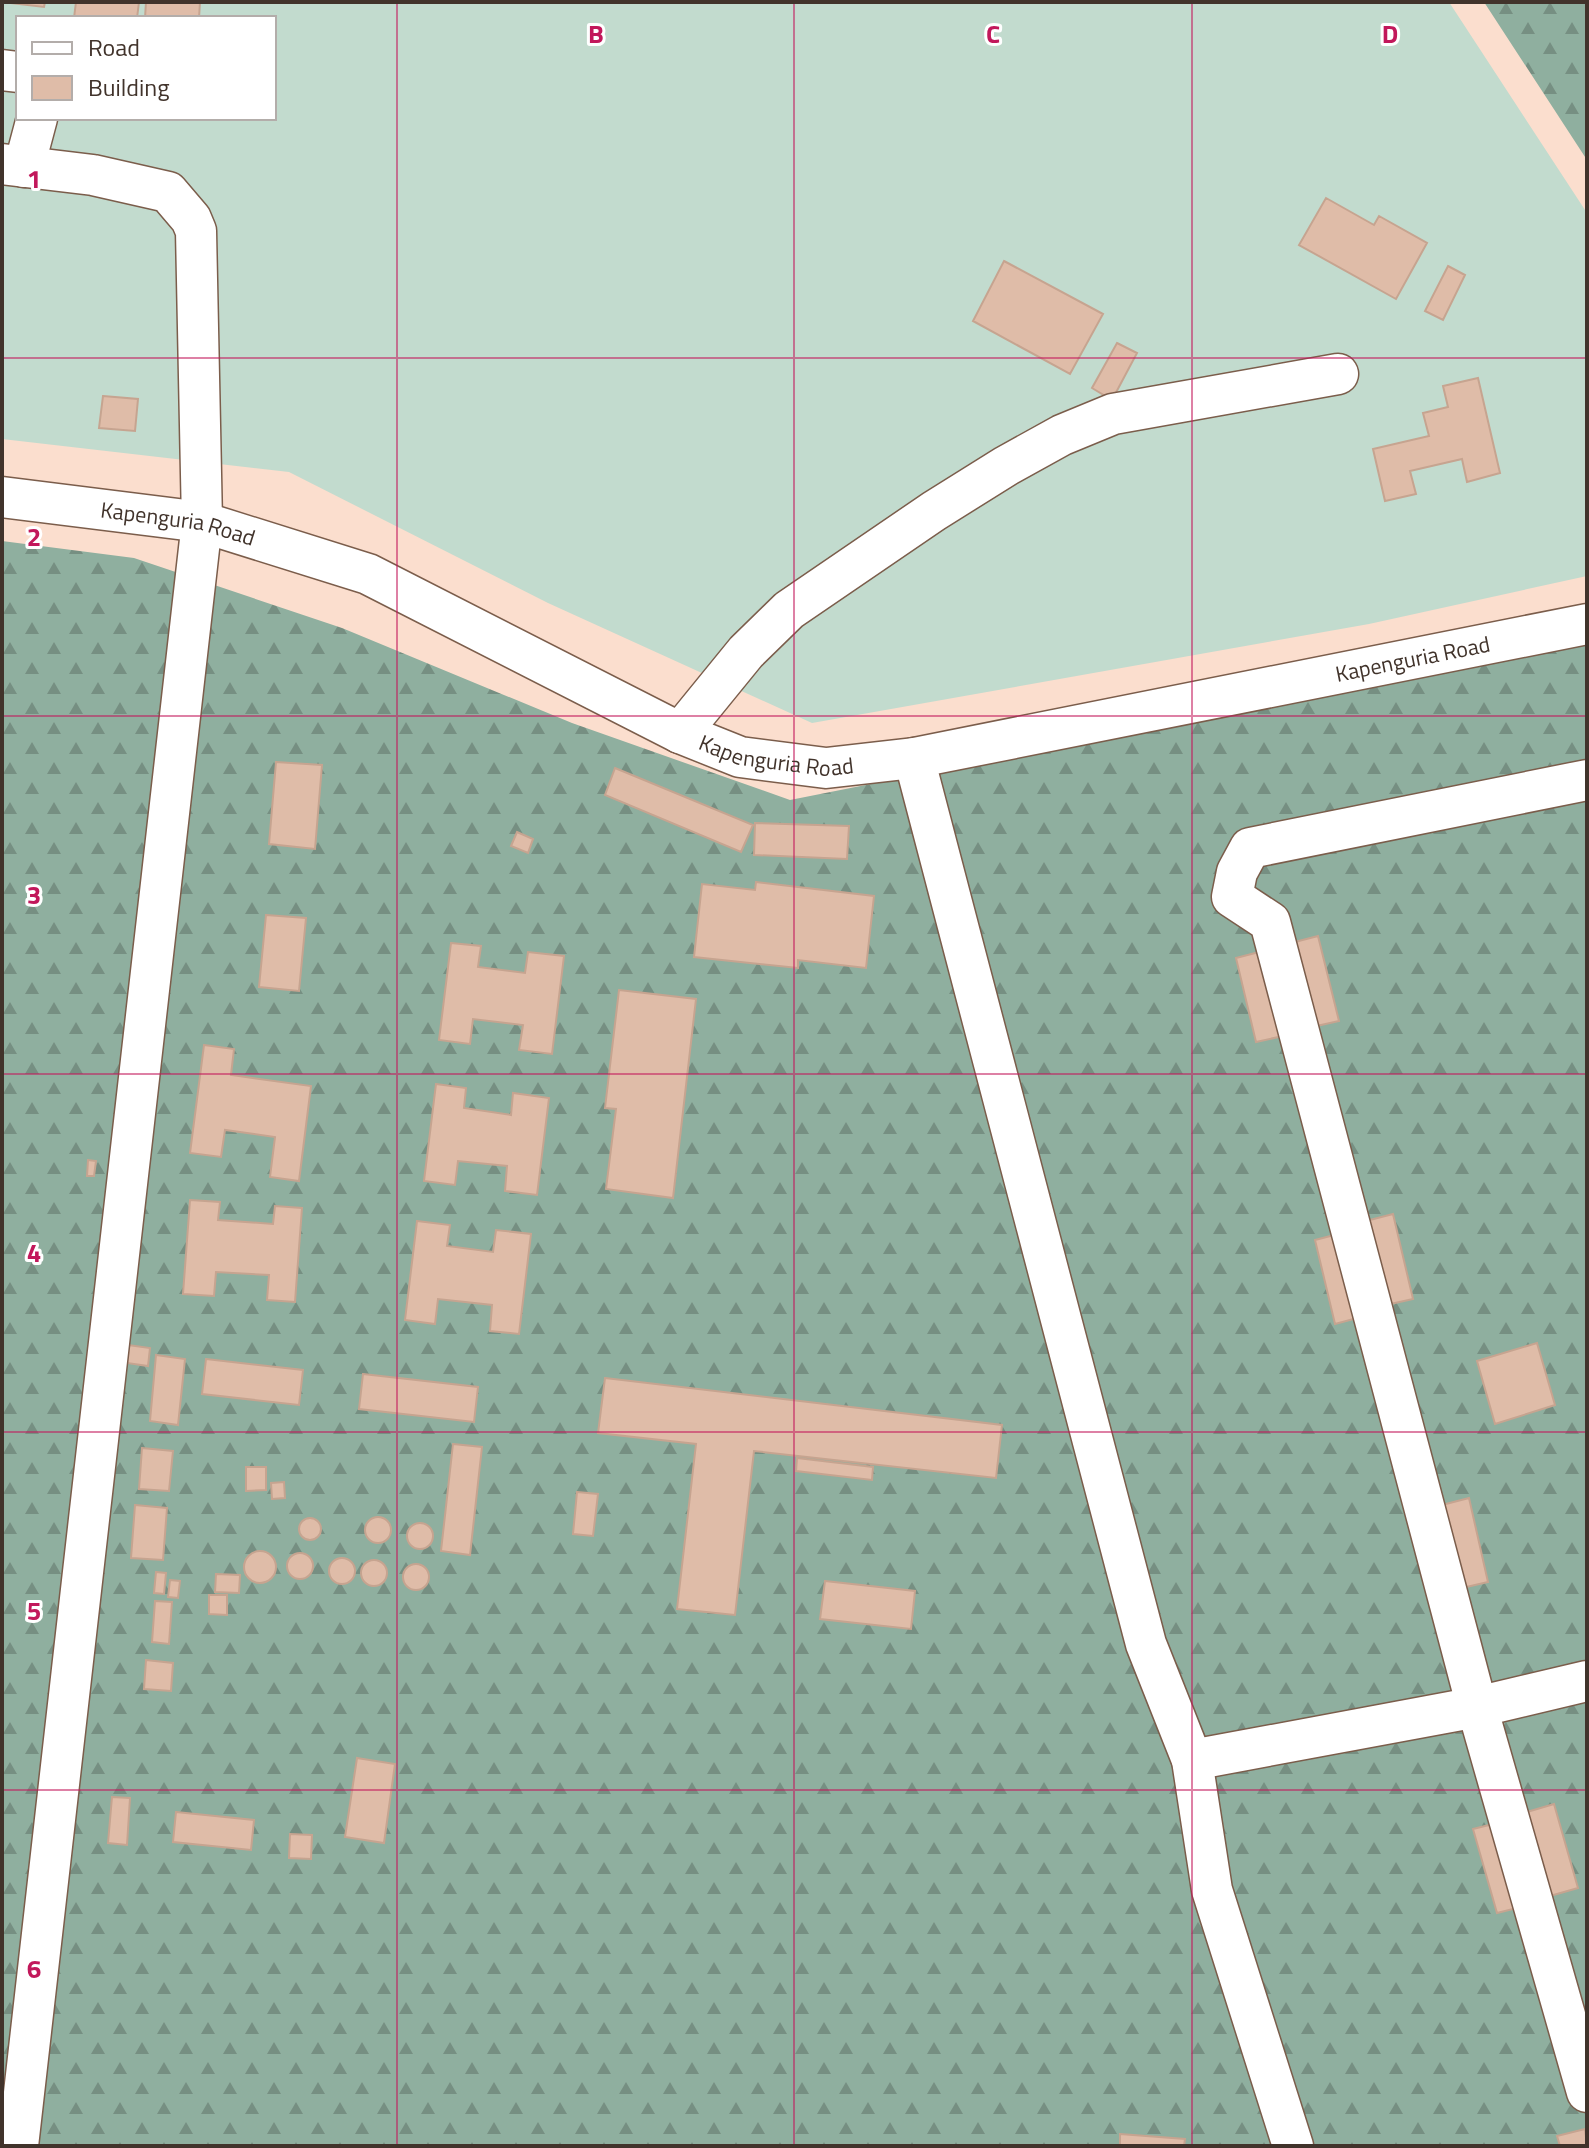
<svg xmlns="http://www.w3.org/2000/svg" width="1589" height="2148" font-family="'Titillium Web',sans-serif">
<defs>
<pattern id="forest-firs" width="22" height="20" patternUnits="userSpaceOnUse" patternTransform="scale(2)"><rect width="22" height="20" fill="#8faf9f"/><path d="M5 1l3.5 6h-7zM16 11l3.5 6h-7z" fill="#768f82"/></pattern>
</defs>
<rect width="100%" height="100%" fill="#fbdece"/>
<path fill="#c2dbce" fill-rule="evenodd" d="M2 2H1449L1587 213V576L1369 624 812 723 548 603 289 472 2 439ZM18 18H274V118H18Z"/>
<path fill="url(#forest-firs)" d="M1484 2H1587V160Z
M2 541 134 558 342 628 572 723 790 800 1587 642V2146H2Z"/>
<path fill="#dfbca8" stroke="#c6a490" stroke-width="2" d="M2 2H45L44 7Z
M76 2H139L137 18H74Z
M146 2H200L199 18H145Z
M1326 198 1374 225 1379 216 1427 243 1396 299 1299 245Z
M1004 261 1103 314 1070 374 973 321Z
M1448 266 1465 275 1443 320 1425 311Z
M1117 343 1137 353 1112 400 1092 388Z
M1478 378 1500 473 1467 482 1462 459 1410 471 1416 494 1385 501 1373 449 1429 436 1423 413 1448 407 1443 386Z
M103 396 138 399 135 431 99 428Z
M276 762 322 765 315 849 269 844Z
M615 768 753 825 741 852 605 795Z
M755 823 849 826 847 859 754 855Z
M517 832 533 839 528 853 511 846Z
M756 882 874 896 866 968 798 960V968L694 957 702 884 755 890Z
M266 915 306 918 299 991 259 987Z
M1318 936 1339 1021 1312 1027 1291 943Z
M451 943 481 946 478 967 525 973 528 952 564 956 552 1054 519 1050 523 1025 473 1019 470 1044 439 1040Z
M1263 951 1283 1036 1256 1042 1236 958Z
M619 990 696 999 673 1198 606 1189 616 1109 605 1108Z
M204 1045 234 1049 231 1075 311 1086 299 1181 270 1177 275 1137 225 1130 221 1157 190 1153Z
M436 1084 466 1088 464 1108 511 1115 513 1093 549 1098 537 1195 505 1191 507 1166 458 1161 455 1185 424 1181Z
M88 1160 96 1161 94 1176H87Z
M190 1200 220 1202 218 1220 273 1224 275 1206 302 1208 295 1302 267 1300 269 1275 216 1272 214 1296 183 1294Z
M1393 1214 1413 1299 1386 1305 1366 1221Z
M417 1221 450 1225 447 1246 493 1252 496 1230 531 1234 519 1334 490 1331 492 1305 438 1299 435 1324 405 1320Z
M1342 1233 1361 1317 1335 1324 1315 1240Z
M1537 1343 1555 1405 1495 1424 1477 1361Z
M128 1345 150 1348 148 1366 127 1363Z
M156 1355 185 1359 178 1425 150 1421Z
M206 1359 303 1370 299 1405 202 1394Z
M363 1374 478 1387 474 1422 359 1409Z
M605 1378 1002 1425 996 1478 754 1451 735 1615 677 1609 696 1444 598 1433Z
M453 1444 482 1447 470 1555 441 1551Z
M142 1448 173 1451 169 1491 139 1489Z
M797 1458 873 1467 872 1480 796 1471Z
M246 1467H266V1490L246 1491Z
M284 1482 285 1498 272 1499 271 1483Z
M577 1492 598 1494 593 1536 573 1534Z
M1469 1498 1488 1582 1462 1588 1442 1505Z
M135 1505 167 1508 163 1560 131 1558Z
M365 1530a13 13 0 1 1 26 0a13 13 0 1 1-26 0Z
M299 1529a11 11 0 1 1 22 0a11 11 0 1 1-22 0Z
M407 1536a13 13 0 1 1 26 0a13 13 0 1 1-26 0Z
M244 1567a16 16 0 1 1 32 0a16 16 0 1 1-32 0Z
M287 1566a13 13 0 1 1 26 0a13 13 0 1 1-26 0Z
M329 1571a13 13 0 1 1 26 0a13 13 0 1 1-26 0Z
M361 1573a13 13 0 1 1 26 0a13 13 0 1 1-26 0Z
M403 1577a13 13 0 1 1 26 0a13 13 0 1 1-26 0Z
M156 1572 166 1573 164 1594 154 1593Z
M216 1574 240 1575 239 1593 215 1592Z
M170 1580 180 1581 178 1598 168 1597Z
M825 1581 915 1591 911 1629 820 1619Z
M209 1595H227V1615L209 1614Z
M155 1601 172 1602 169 1644 152 1642Z
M146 1660 173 1663 171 1691 144 1689Z
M357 1758 395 1764 384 1843 345 1837Z
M112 1797 130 1798 127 1845 108 1843Z
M1554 1804 1578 1888 1550 1896 1527 1812Z
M176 1812 254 1820 251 1850 173 1842Z
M1501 1822 1525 1906 1497 1913 1473 1829Z
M290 1834 312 1835 311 1859 289 1858Z
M1585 2129 1587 2146H1560L1557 2136Z
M1120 2134 1185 2139 1184 2146H1120Z"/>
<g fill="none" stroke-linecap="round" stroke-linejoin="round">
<defs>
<g id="street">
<path d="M2 70 18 72"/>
<path d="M2 164 93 175 168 192 191 219 196 231 202 522 18 2146"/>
<path d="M24 167 37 118"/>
<path id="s1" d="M2 497 202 522 368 574 680 733 740 757 826 768 914 758 1587 624"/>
<path d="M680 733 746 652 789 610 934 511 1006 466 1062 435 1113 414 1338 374"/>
<path d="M914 758 1146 1644 1192 1760 1212 1890 1293 2146"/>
<path d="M1587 780 1250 848 1237 872 1232 897 1270 922 1477 1707 1587 2092"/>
<path d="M1192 1760 1477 1707 1587 1681"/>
</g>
</defs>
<use href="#street" stroke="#7b5d4b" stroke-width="43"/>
<use href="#street" stroke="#fff" stroke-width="40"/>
</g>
<path fill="none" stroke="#c2185b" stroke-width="2" stroke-opacity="0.55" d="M397 2V2146M794 2V2146M1192 2V2146M2 358H1587M2 716H1587M2 1074H1587M2 1432H1587M2 1790H1587"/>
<g text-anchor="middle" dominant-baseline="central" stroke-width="6" stroke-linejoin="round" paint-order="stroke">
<g font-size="22" fill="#41332b" stroke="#fff">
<text stroke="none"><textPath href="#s1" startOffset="178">Kapenguria Road</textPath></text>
<text stroke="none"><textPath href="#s1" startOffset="1474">Kapenguria Road</textPath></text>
<text stroke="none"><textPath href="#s1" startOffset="826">Kapenguria Road</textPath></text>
</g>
</g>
<g font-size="26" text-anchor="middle" font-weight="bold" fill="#c2185b" stroke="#fff" stroke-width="6" stroke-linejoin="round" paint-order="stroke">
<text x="596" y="43">B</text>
<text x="993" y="43">C</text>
<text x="1390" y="43">D</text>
<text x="34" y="188">1</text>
<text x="34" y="546">2</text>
<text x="34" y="904">3</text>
<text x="34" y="1262">4</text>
<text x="34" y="1620">5</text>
<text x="34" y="1978">6</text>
</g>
<rect width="1589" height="2148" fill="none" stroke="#41332b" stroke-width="8"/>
<rect x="16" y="16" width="260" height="104" fill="#ffffff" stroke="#b3adaa" stroke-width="2"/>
<rect x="32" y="42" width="40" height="12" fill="#ffffff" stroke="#b3adaa" stroke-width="2"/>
<text x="88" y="56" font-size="24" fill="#41332b">Road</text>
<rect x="32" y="76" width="40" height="24" fill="#dfbca8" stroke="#b3adaa" stroke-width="2"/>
<text x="88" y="96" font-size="24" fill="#41332b">Building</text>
</svg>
